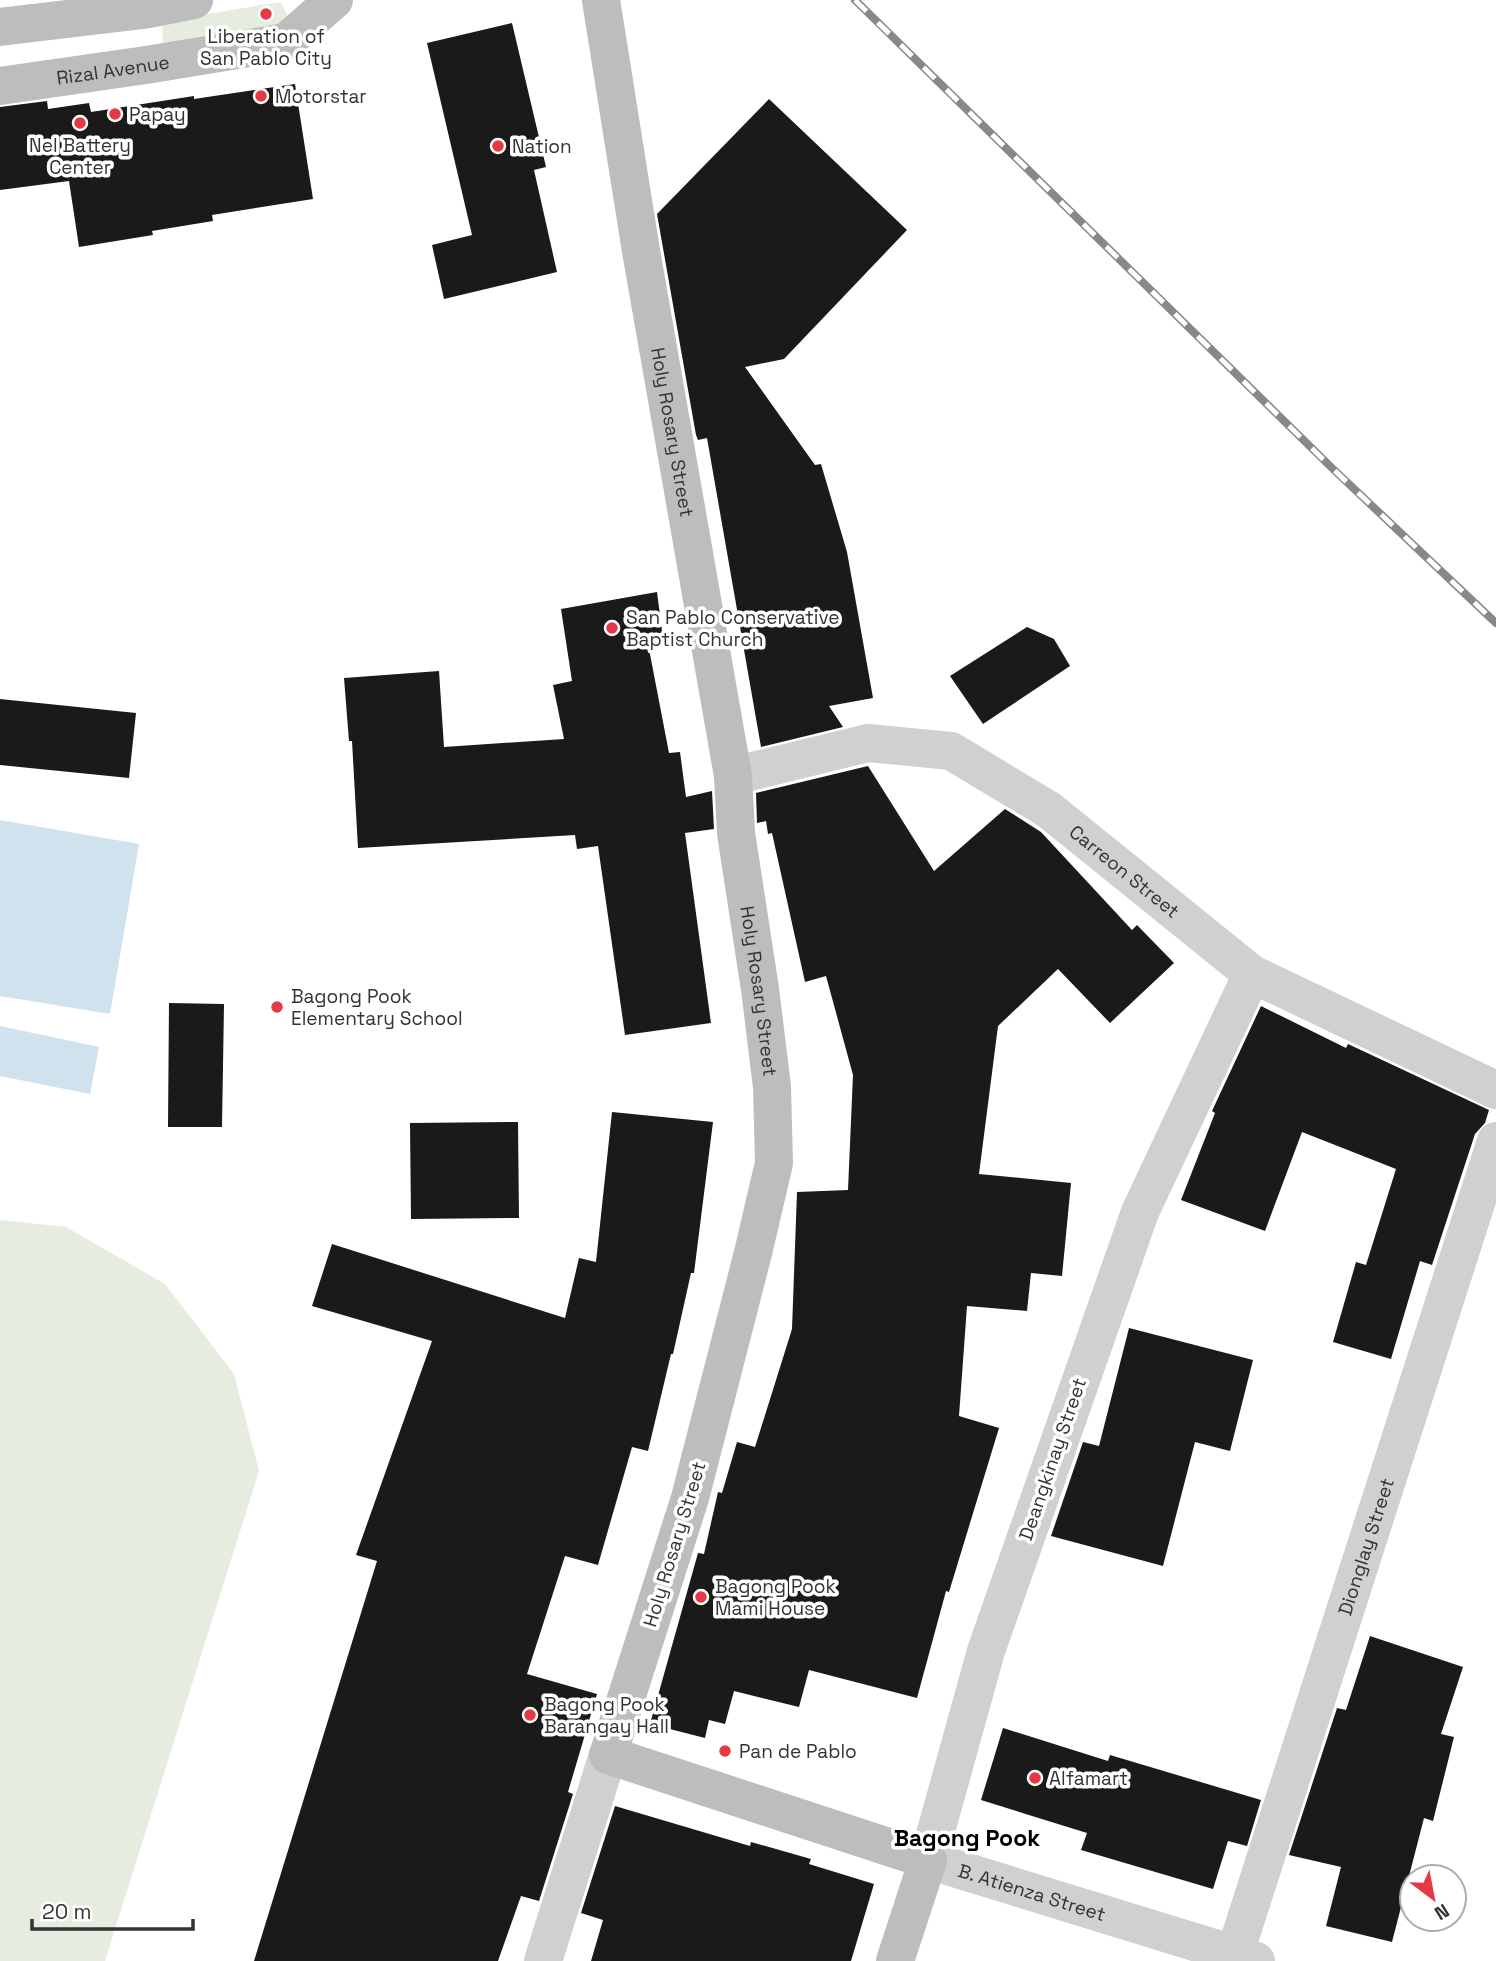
<svg xmlns="http://www.w3.org/2000/svg" width="1496" height="1961" font-family="'Space Grotesk',sans-serif">
	<style>
		.green { fill: #e6ecdf }
		.water { fill: #cfe2ee }
		.building { fill: #1a1a1a }
		.lines { fill: none; stroke-linecap: round; stroke-linejoin: round }
		.street { stroke: #d0d0d0; stroke-width: 38 }
		.secondary { stroke: #bdbdbd; stroke-width: 38 }
		.rail-casing { stroke: #888; stroke-width: 8 }
		.rail { stroke: #fff; stroke-width: 5; stroke-dasharray: 16; stroke-linecap: butt }
		.poi-dot { fill: #e63946; stroke: #fff; stroke-width: 2.5 }
		.labels { text-anchor: middle; stroke-width: 7; stroke-linejoin: round; paint-order: stroke }
		.poi-label { font-size: 19px; fill: #333; stroke: #fff; text-anchor: start }
		.street-label { font-size: 19px; fill: #333; stroke: #fff }
		.quarter-label { font-size: 23px; font-weight: bold; fill: #000; stroke: #fff }
	</style>
	<rect width="100%" height="100%" fill="#fff"/>
	<g class="green">
		<polygon points="281,2 291,24 163,47 162,21"/>
		<polygon points="0,1220 66,1227 165,1284 234,1374 259,1471 105,1961 0,1961"/>
	</g>
	<g class="water">
		<polygon points="0,820 139,844 110,1014 0,996"/>
		<polygon points="0,1026 99,1047 90,1094 0,1076"/>
	</g>
	<g class="building">
		<polygon points="512,23 546,167 534,170 557,272 444,299 432,245 472,235 427,43"/>
		<polygon points="295,84 313,199 212,215 213,221 152,231 153,235 79,247 69,181 0,190 0,107 47,101 48,109 89,103 91,112 194,96 194,99"/>
		<polygon points="769,99 907,230 784,359 745,367 815,465 821,464 847,552 873,698 829,706 843,727 761,747 707,438 698,440 696,435 657,214"/>
		<polygon points="657,592 664,646 649,649 669,753 680,752 686,797 712,791 714,829 685,833 711,1023 625,1035 598,846 577,849 575,835 358,848 352,741 349,741 344,678 439,671 444,747 564,739 553,685 572,681 561,609"/>
		<polygon points="1027,627 1054,639 1070,666 983,724 950,676"/>
		<polygon points="0,699 136,713 129,778 0,765"/>
		<polygon points="868,766 934,871 1005,809 1041,832 1132,930 1137,925 1174,963 1110,1023 1058,969 998,1026 979,1174 1071,1183 1062,1276 1031,1273 1027,1311 967,1306 959,1416 999,1428 949,1592 946,1591 917,1698 809,1670 799,1707 734,1691 725,1724 709,1720 705,1738 650,1724 698,1553 704,1554 718,1492 722,1493 737,1442 755,1447 792,1329 797,1192 848,1190 853,1075 826,976 805,982 772,833 768,834 766,821 757,823 756,793"/>
		<polygon points="169,1003 224,1004 222,1127 168,1127"/>
		<polygon points="1261,1006 1346,1048 1348,1044 1489,1110 1485,1123 1475,1134 1432,1265 1420,1261 1391,1359 1333,1342 1356,1262 1366,1265 1396,1169 1302,1132 1265,1231 1181,1200 1215,1113 1212,1111"/>
		<polygon points="612,1112 713,1122 694,1273 691,1273 673,1354 671,1354 648,1451 632,1447 598,1565 565,1556 527,1674 597,1694 568,1792 573,1794 539,1901 521,1896 498,1961 254,1961 377,1561 356,1555 432,1341 312,1306 332,1244 565,1318 579,1258 596,1262"/>
		<polygon points="518,1122 519,1218 411,1219 410,1123"/>
		<polygon points="1129,1328 1253,1360 1230,1451 1195,1442 1163,1566 1051,1536 1083,1442 1099,1446"/>
		<polygon points="1370,1636 1463,1667 1441,1734 1454,1737 1433,1821 1424,1818 1392,1942 1326,1926 1341,1867 1289,1855 1337,1708 1346,1710"/>
		<polygon points="1003,1728 1108,1761 1110,1755 1261,1800 1247,1846 1228,1841 1213,1889 1081,1850 1087,1833 981,1800"/>
		<polygon points="615,1806 750,1846 751,1842 811,1859 809,1864 874,1884 851,1961 591,1961 603,1920 581,1913"/>
	</g>
	<g class="lines">
		<g class="street">
			<path id="s1" d="M733 776 868 743 951 751 1049 810 1252 974 1496 1090"/>
			<path id="s2" d="M1252 974 1140 1212 986 1651 928 1860 1256 1961"/>
			<path id="s3" d="M1235 1953 1496 1141"/>
			<polyline points="543,1961 608,1755"/>
		</g>
		<g class="secondary">
			<path id="s4" d="M601 0 641 251 733 776 736 833 760 989 772 1087 774 1163 753 1253 690 1498 608 1755 928 1860 895 1961"/>
			<polyline points="0,27 143,10 194,0"/>
			<path id="s5" d="M0 86 146 65 286 42 334 0"/>
		</g>
		<g class="rail-casing">
			<polyline id="rail" points="855,0 1332,468 1496,623"/>
		</g>
		<use href="#rail" class="rail"/>
	</g>
	<g class="poi-dot">
		<circle cx="266" cy="14" r="7"/>
		<circle cx="261" cy="96" r="7"/>
		<circle cx="115" cy="114" r="7"/>
		<circle cx="80" cy="123" r="7"/>
		<circle cx="498" cy="146" r="7"/>
		<circle cx="612" cy="628" r="7"/>
		<circle cx="277" cy="1007" r="7"/>
		<circle cx="701" cy="1597" r="7"/>
		<circle cx="530" cy="1715" r="7"/>
		<circle cx="725" cy="1751" r="7"/>
		<circle cx="1035" cy="1778" r="7"/>
	</g>
	<g class="labels">
		<g class="poi-label">
			<text x="266" y="43" text-anchor="middle">Liberation of<tspan x="266" dy="22">San Pablo City</tspan></text>
			<text x="275" y="103">Motorstar</text>
			<text x="129" y="121">Papay</text>
			<text x="80" y="152" text-anchor="middle">Nel Battery<tspan x="80" dy="22">Center</tspan></text>
			<text x="512" y="153">Nation</text>
			<text x="626" y="624">San Pablo Conservative<tspan x="626" dy="22">Baptist Church</tspan></text>
			<text x="291" y="1003">Bagong Pook<tspan x="291" dy="22">Elementary School</tspan></text>
			<text x="715" y="1593">Bagong Pook<tspan x="715" dy="22">Mami House</tspan></text>
			<text x="544" y="1711">Bagong Pook<tspan x="544" dy="22">Barangay Hall</tspan></text>
			<text x="739" y="1758">Pan de Pablo</text>
			<text x="1049" y="1785">Alfamart</text>
		</g>
		<g class="street-label">
			<text dy="7" stroke="none"><textPath href="#s5" startOffset="114">Rizal Avenue</textPath></text>
			<text dy="7" stroke="none"><textPath href="#s4" startOffset="438">Holy Rosary Street</textPath></text>
			<text dy="7" stroke="none"><textPath href="#s1" startOffset="434">Carreon Street</textPath></text>
			<text dy="7" stroke="none"><textPath href="#s4" startOffset="1004">Holy Rosary Street</textPath></text>
			<text transform="translate(1052 1459) rotate(-71)" y="7">Deangkinay Street</text>
			<text transform="translate(674 1544) rotate(-73)" y="7">Holy Rosary Street</text>
			<text dy="7" stroke="none"><textPath href="#s3" startOffset="427">Dionglay Street</textPath></text>
			<text dy="7" stroke="none"><textPath href="#s2" startOffset="1054">B. Atienza Street</textPath></text>
		</g>
		<g class="quarter-label">
			<text x="967" y="1846">Bagong Pook</text>
		</g>
	</g>
	<g transform="translate(1433 1898) rotate(148)"><circle r="33" fill="#ffffff" stroke="#adadad" stroke-width="2"/>
	<path d="M0-5L12 26L0 18L-12 26Z" fill="#e63946"/>
	<text y="-10" font-size="19" font-weight="bold" text-anchor="middle" fill="#333333">N</text>
	</g>
	<path d="M32 1919v10h161v-10" fill="none" stroke="#333333" stroke-width="3.5"/>
	<text x="42" y="1919" font-size="21" fill="#333333" stroke="#ffffff" stroke-width="5" paint-order="stroke">20 m</text>
</svg>
